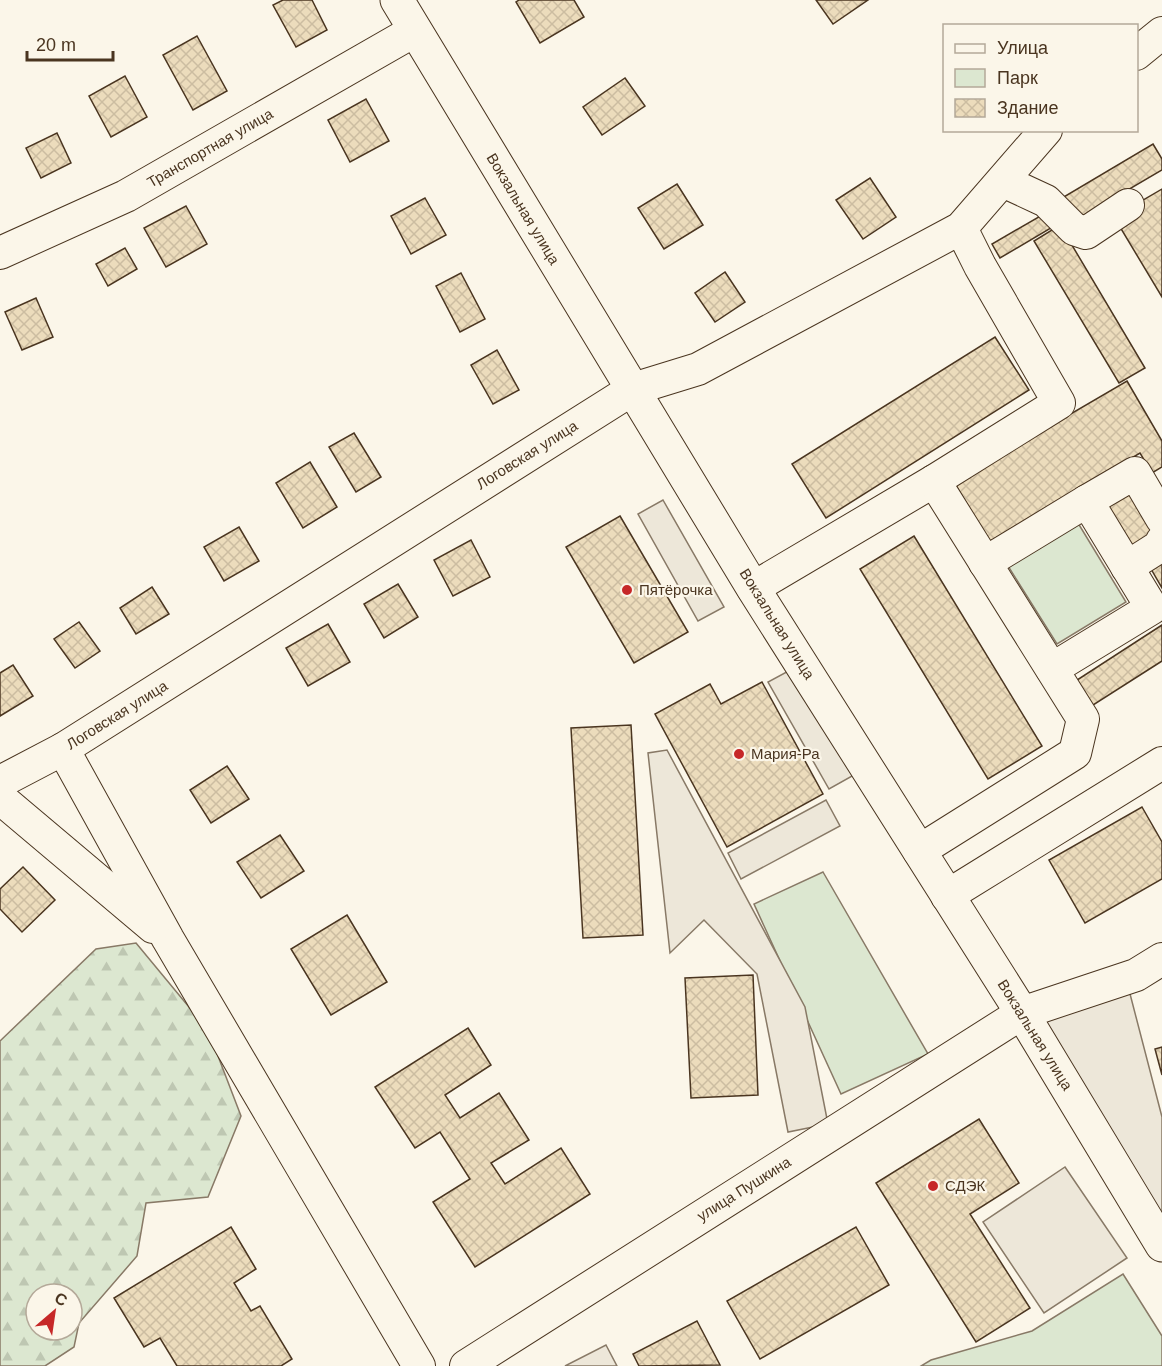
<svg xmlns="http://www.w3.org/2000/svg" width="1162" height="1366" font-family="Arial,sans-serif">
	<style>
		.green { fill: #dce7d0; stroke: #887966; stroke-width: 1.5 }
		.forest { fill: url(#forest-firs); stroke: #887966; stroke-width: 1.5; fill-rule: evenodd }
		.parking { fill: #ede7d9; stroke: #887966; stroke-width: 1.5 }
		.building { fill: url(#building-cross-hatch); stroke: #4a3520; stroke-width: 1.5 }
		.lines { fill: none; stroke-linecap: round; stroke-linejoin: round }
		.minor-casing { stroke: #4a3520; stroke-width: 34 }
		.major-casing { stroke: #4a3520; stroke-width: 35 }
		.minor { stroke: #fbf6e9; stroke-width: 32 }
		.major { stroke: #fbf6e9; stroke-width: 33 }
		.poi-dot { fill: #c62828; stroke: #fbf6e9; stroke-width: 2 }
		.labels { text-anchor: middle; stroke-width: 4.5; stroke-linejoin: round; paint-order: stroke }
		.street-label { font-size: 15px; fill: #4a3520; stroke: #fbf6e9 }
		.poi-label { font-size: 15px; fill: #4a3520; stroke: #fbf6e9; text-anchor: start }
	</style>
	<defs>
		<pattern id="forest-firs" width="22" height="20" patternUnits="userSpaceOnUse" patternTransform="scale(1.5)"><rect width="22" height="20" fill="#dce7d0"/><path d="M5 1l3.5 6h-7zM16 11l3.5 6h-7z" fill="#bec7b2"/></pattern>
		<pattern id="building-cross-hatch" width="8" height="8" patternUnits="userSpaceOnUse" patternTransform="scale(1.5)"><rect width="8" height="8" fill="#ecdcbc"/><path d="M0 0l8 8M0 8l8-8" fill="none" stroke="#ccbda1"/></pattern>
	</defs>
	<rect width="100%" height="100%" fill="#fbf6e9"/>
	<g class="green">
		<polygon points="1078,523 1126,602 1057,644 1008,566"/>
		<polygon points="823,872 928,1054 841,1094 754,904"/>
		<polygon points="1123,1274 1162,1336 1162,1366 921,1366 931,1360 1032,1331"/>
	</g>
	<path class="forest" d="M136 943 208 1030 241 1116 208 1197 146 1203 137 1256 79 1323 74 1347 45 1366H0V1041L96 949ZM36 1294H72V1330H36Z"/>
	<g class="parking">
		<polygon points="663,500 724,607 698,621 638,514"/>
		<polygon points="794,668 854,775 829,789 768,682"/>
		<polygon points="667,750 805,1007 828,1124 788,1132 757,974 704,920 670,953 648,753"/>
		<polygon points="826,800 840,826 741,879 728,853"/>
		<polygon points="1129,990 1162,1117 1162,1233 1029,1015"/>
		<polygon points="1065,1167 1127,1258 1044,1313 983,1222"/>
		<polygon points="606,1345 617,1366 565,1366"/>
	</g>
	<g class="building">
		<polygon points="283,0 312,0 327,30 296,47 273,5"/>
		<polygon points="519,0 574,0 584,17 540,43 516,2"/>
		<polygon points="816,0 868,0 833,24"/>
		<polygon points="197,36 227,91 193,110 163,55"/>
		<polygon points="125,76 147,117 111,137 89,96"/>
		<polygon points="625,78 645,106 602,135 583,107"/>
		<polygon points="366,99 389,141 350,162 328,120"/>
		<polygon points="57,133 71,163 41,178 26,148"/>
		<polygon points="1153,144 1162,159 1162,170 1075,221 1062,198"/>
		<polygon points="870,178 896,217 863,239 836,200"/>
		<polygon points="677,184 703,225 664,249 638,208"/>
		<polygon points="1162,189 1162,297 1114,217"/>
		<polygon points="425,198 446,235 411,254 391,216"/>
		<polygon points="186,206 207,244 166,267 144,228"/>
		<polygon points="1049,211 1056,225 1000,258 992,244"/>
		<polygon points="1060,225 1145,368 1119,383 1034,241"/>
		<polygon points="125,248 137,269 108,286 96,264"/>
		<polygon points="725,272 745,302 715,322 695,293"/>
		<polygon points="461,273 485,319 460,332 436,286"/>
		<polygon points="36,298 53,337 22,350 5,312"/>
		<polygon points="995,337 1029,390 826,518 792,464"/>
		<polygon points="497,350 519,390 493,404 471,365"/>
		<polygon points="1127,381 1162,441 1162,467 1152,473 1140,453 989,542 954,482"/>
		<polygon points="354,433 381,477 356,492 329,447"/>
		<polygon points="310,462 337,507 303,528 276,483"/>
		<polygon points="1132,480 1162,532 1130,554 1098,499"/>
		<polygon points="620,516 688,632 634,663 566,547"/>
		<polygon points="239,527 259,561 224,581 204,547"/>
		<polygon points="914,536 1042,746 988,779 860,569"/>
		<polygon points="471,540 490,577 453,596 434,560"/>
		<polygon points="1162,553 1162,588 1147,562"/>
		<polygon points="398,584 418,617 384,638 364,604"/>
		<polygon points="152,587 169,614 136,634 120,608"/>
		<polygon points="79,622 100,651 75,668 54,639"/>
		<polygon points="328,624 350,662 308,686 286,648"/>
		<polygon points="1162,625 1162,661 1090,707 1074,682"/>
		<polygon points="13,665 33,696 0,716 0,673"/>
		<polygon points="762,682 823,794 727,847 655,714 710,684 721,704"/>
		<polygon points="631,725 643,935 583,938 571,728"/>
		<polygon points="227,766 249,799 211,823 190,790"/>
		<polygon points="1142,807 1162,842 1162,879 1085,923 1049,860"/>
		<polygon points="280,835 304,871 261,898 237,862"/>
		<polygon points="23,867 55,900 22,932 0,909 0,889"/>
		<polygon points="347,915 387,982 331,1015 291,949"/>
		<polygon points="753,975 758,1095 691,1098 685,978"/>
		<polygon points="468,1028 491,1065 445,1095 460,1118 499,1093 529,1140 491,1163 505,1184 561,1148 590,1194 475,1267 433,1202 470,1179 440,1132 415,1148 375,1087"/>
		<polygon points="1162,1047 1162,1075 1155,1049"/>
		<polygon points="979,1119 1019,1183 970,1214 1030,1308 976,1342 876,1183"/>
		<polygon points="231,1227 256,1269 234,1283 251,1311 260,1306 292,1359 281,1366 177,1366 160,1338 144,1347 114,1298"/>
		<polygon points="856,1227 889,1285 760,1359 727,1301"/>
		<polygon points="697,1321 720,1365 639,1366 633,1354"/>
	</g>
	<g class="lines">
		<g class="minor-casing">
			<g id="minor">
				<polyline points="1136,54 1162,33"/>
				<polyline points="1003,181 1046,201 1074,229 1086,233 1128,205"/>
				<polyline points="0,253 126,196 414,31"/>
				<polyline points="1087,501 1135,473 1162,519"/>
				<polyline points="985,563 1087,501 1152,608 1052,669"/>
				<polyline points="1127,567 1160,546 1162,541"/>
				<polyline points="753,588 934,481 1059,403 980,266 961,228"/>
				<polyline points="63,749 168,939 419,1366"/>
				<polyline points="0,782 63,749 633,389 698,369 961,228 1046,130"/>
				<polyline points="0,798 153,927"/>
				<polyline points="919,851 1075,753 1083,719 934,481"/>
				<polyline points="947,896 1162,763"/>
				<polyline points="466,1366 1022,1013 1136,975 1162,959"/>
			</g>
		</g>
		<g class="major-casing">
			<polyline id="major" points="397,0 753,588 1022,1013 1162,1245"/>
		</g>
		<use href="#minor" class="minor"/>
		<use href="#major" class="major"/>
	</g>
	<g class="poi-dot">
		<circle cx="627" cy="590" r="6"/>
		<circle cx="739" cy="754" r="6"/>
		<circle cx="933" cy="1186" r="6"/>
	</g>
	<g class="labels">
		<g class="street-label">
			<text transform="translate(210 148) rotate(-30)" y="5">Транспортная улица</text>
			<text transform="translate(523 209) rotate(59)" y="5">Вокзальная улица</text>
			<text transform="translate(527 455) rotate(-32)" y="5">Логовская улица</text>
			<text transform="translate(777 624) rotate(58)" y="5">Вокзальная улица</text>
			<text transform="translate(117 715) rotate(-32)" y="5">Логовская улица</text>
			<text transform="translate(1035 1035) rotate(58)" y="5">Вокзальная улица</text>
			<text transform="translate(744 1189) rotate(-32)" y="5">улица Пушкина</text>
		</g>
		<g class="poi-label">
			<text x="639" y="595">Пятёрочка</text>
			<text x="751" y="759">Мария-Ра</text>
			<text x="945" y="1191">СДЭК</text>
		</g>
	</g>
	<rect x="943" y="24" width="195" height="108" fill="#fbf6e9" stroke="#b4a999" stroke-width="1.5"/>
	<rect x="955" y="44" width="30" height="9" fill="#fbf6e9" stroke="#b4a999" stroke-width="1.5"/>
	<text x="997" y="54" font-size="18" fill="#4a3520">Улица</text>
	<rect x="955" y="69" width="30" height="18" fill="#dce7d0" stroke="#b4a999" stroke-width="1.5"/>
	<text x="997" y="84" font-size="18" fill="#4a3520">Парк</text>
	<rect x="955" y="99" width="30" height="18" fill="url(#building-cross-hatch)" stroke="#b4a999" stroke-width="1.5"/>
	<text x="997" y="114" font-size="18" fill="#4a3520">Здание</text>
	<g transform="translate(54 1312) rotate(29)"><circle r="28" fill="#fbf6e9" stroke="#b4a999" stroke-width="1.5"/>
	<path d="M0-4.5L10 22L0 15L-10 22Z" fill="#c62828"/>
	<text y="-9" font-size="16" font-weight="bold" text-anchor="middle" fill="#4a3520">С</text>
	</g>
	<path d="M27 51v9h86v-9" fill="none" stroke="#4a3520" stroke-width="3"/>
	<text x="36" y="51" font-size="18" fill="#4a3520" stroke="#fbf6e9" stroke-width="4.5" paint-order="stroke">20 m</text>
</svg>
